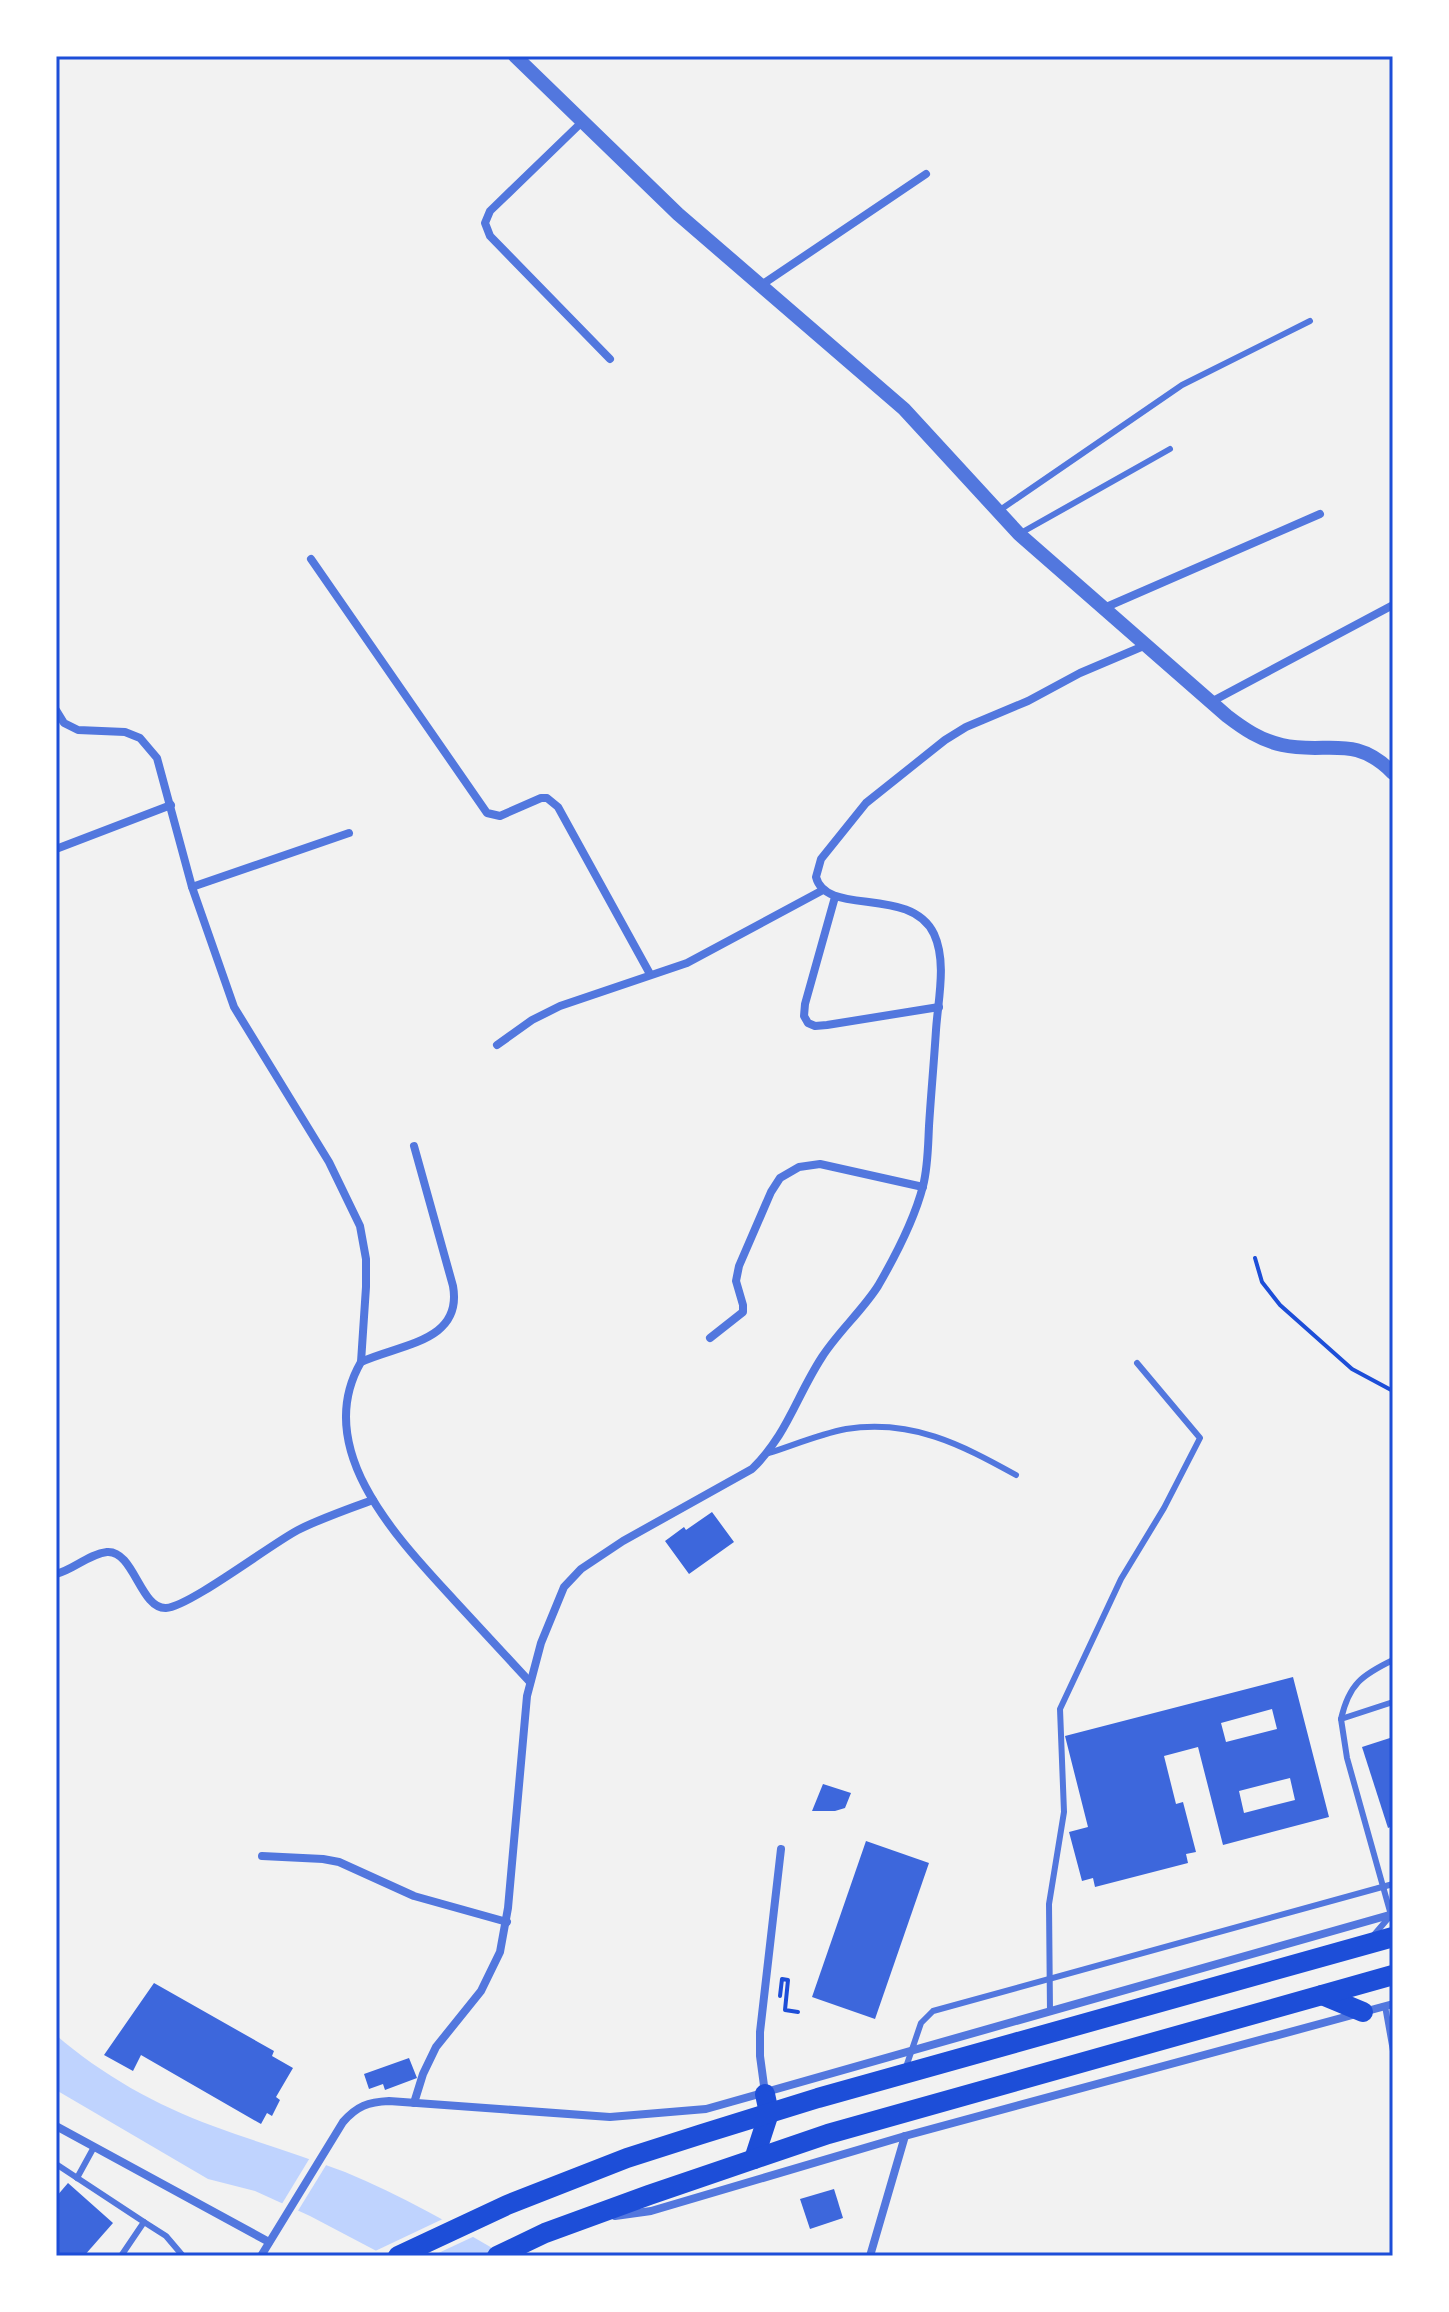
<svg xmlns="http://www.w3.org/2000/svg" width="1449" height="2312" font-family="'PT Sans',sans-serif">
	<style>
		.water { fill: #bfd3fe }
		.pier { fill: #f2f2f2 }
		.building { fill: #3d67dc; fill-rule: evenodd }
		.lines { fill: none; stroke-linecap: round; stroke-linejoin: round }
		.path { stroke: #1d4ed8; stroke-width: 4 }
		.service { stroke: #5277de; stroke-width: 6 }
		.minor { stroke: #5277de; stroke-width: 8 }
		.tertiary { stroke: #5277de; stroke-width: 14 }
		.primary { stroke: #1d4ed8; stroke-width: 20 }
		.neatline { fill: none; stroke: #1d4ed8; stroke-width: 3 }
	</style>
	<rect width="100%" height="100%" fill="#f2f2f2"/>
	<path class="water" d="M56 2035C102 2075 156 2105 213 2126 256 2142 301 2155 345 2172 401 2195 453 2225 506 2256H386L310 2216 255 2191 208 2179 56 2090Z"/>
	<g class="pier">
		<polygon points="311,2156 328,2162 296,2214 280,2207"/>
		<polygon points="447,2217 477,2235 432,2256 377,2256 371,2253"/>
	</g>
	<g class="building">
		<polygon points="712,1512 734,1542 689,1574 665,1541 684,1527 686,1530"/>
		<path d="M1293 1677 1329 1817 1223 1845 1198 1747 1164 1756 1176 1804 1183 1802 1196 1852 1186 1854 1188 1863 1095 1887 1093 1878 1082 1881 1069 1832 1088 1827 1065 1736ZM1272 1709 1277 1729 1226 1742 1221 1723ZM1290 1778 1295 1800 1244 1813 1239 1791Z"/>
		<polygon points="1393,1737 1393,1826 1388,1828 1362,1747"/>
		<polygon points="823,1784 851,1793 845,1808 835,1811 812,1811"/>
		<polygon points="866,1841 929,1863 875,2019 812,1997"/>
		<polygon points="154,1983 274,2051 272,2056 293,2068 276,2097 280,2100 272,2116 267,2113 261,2124 141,2055 133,2071 104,2055"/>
		<polygon points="409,2058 417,2078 385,2090 383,2084 369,2089 364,2074"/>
		<polygon points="68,2183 113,2223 84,2256 56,2256 56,2197"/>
		<polygon points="834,2189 843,2218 810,2229 800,2199"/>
	</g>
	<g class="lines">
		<g class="path">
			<polyline points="1255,1258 1262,1282 1280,1305 1352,1369 1393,1391"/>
			<polyline points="780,1996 782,1979 788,1980 785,2010 798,2012"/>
		</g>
		<g class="service">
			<polyline points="1000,510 1182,385 1310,321"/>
			<polyline points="1019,534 1170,449"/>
			<path d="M769 1453C794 1445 820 1434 846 1429 912 1419 960 1444 1016 1475"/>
			<path d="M1341 1719C1349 1684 1362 1675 1393 1660"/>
			<polyline points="1373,1936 1391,1915 1347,1758 1341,1719 1393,1702"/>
			<polyline points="1385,2006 1393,2051"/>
			<polyline points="1050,2012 1049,1904 1064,1812 1060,1709 1121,1579 1164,1508 1200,1438 1137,1363"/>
			<polyline points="905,2070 921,2023 933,2011 1393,1884"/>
			<polyline points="56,2164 144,2222 121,2256"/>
			<polyline points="77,2178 94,2147"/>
			<polyline points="144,2222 166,2236 183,2256"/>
		</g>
		<g class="minor">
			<polyline points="582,122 490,211 485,223 490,236 610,359"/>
			<polyline points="760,286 926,174"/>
			<polyline points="311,559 487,813 500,816 541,798 547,798 558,807 650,974"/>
			<polyline points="1104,608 1320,514"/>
			<polyline points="1211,702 1393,605"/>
			<polyline points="56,710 64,723 78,730 125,732 140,738 157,758 192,887 234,1007 329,1162 360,1226 366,1259 366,1287 361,1362"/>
			<polyline points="56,849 171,805"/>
			<polyline points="192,887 349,833"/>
			<polyline points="835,897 805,1004 804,1016 808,1023 815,1026 827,1025 939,1007"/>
			<polyline points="497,1045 532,1020 560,1006 687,963 823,890"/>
			<path d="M414 1146 453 1286C463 1342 400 1344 361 1362 310 1450 400 1541 455 1601 480 1628 505 1655 530 1682"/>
			<polyline points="710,1338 743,1312 743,1305 736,1281 739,1266 771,1192 780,1178 799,1167 820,1164 923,1187"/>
			<path d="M56 1574C73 1570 89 1554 107 1552 134 1550 140 1609 166 1608 189 1607 271 1544 298 1530 322 1518 348 1509 373 1500"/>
			<polyline points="262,1856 323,1859 339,1862 414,1896 507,1922"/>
			<polyline points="765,2093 760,2056 760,2032 781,1849"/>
			<path d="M414 2103 423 2074 436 2047 481 1991 500 1952 508 1908 527 1696 541 1643 564 1587 581 1569 623 1541 752 1469C787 1435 796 1397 822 1357 838 1332 862 1311 878 1286 896 1255 914 1221 923 1186 928 1167 928 1146 929 1126 931 1094 934 1062 936 1030 938 1000 947 962 934 934 911 885 826 917 816 877L821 859 866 803 945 740 966 727 1028 701 1080 673 1146 645"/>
			<polyline points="56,2126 269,2242"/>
			<polyline points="615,2216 651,2211 905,2136 1393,2004"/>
			<path d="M261 2256 343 2122C357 2106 368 2102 389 2101L610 2117 706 2109 1393 1914"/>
			<polyline points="870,2256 905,2136"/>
		</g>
		<path class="tertiary" d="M515 56 678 214 904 409 1019 534 1227 716C1244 729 1260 740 1282 745 1326 755 1354 733 1393 773"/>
		<g class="primary">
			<polyline points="1322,1995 1363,2012"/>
			<polyline points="754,2159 769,2113 765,2094"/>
			<polyline points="398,2256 507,2205 627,2158 702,2134 818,2098 1393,1937"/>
			<polyline points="497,2256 545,2233 649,2195 828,2134 1393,1975"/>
		</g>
	</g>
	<rect width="1449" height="2312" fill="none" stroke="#ffffff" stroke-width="116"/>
	<rect x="58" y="58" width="1333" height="2196" class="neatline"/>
</svg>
